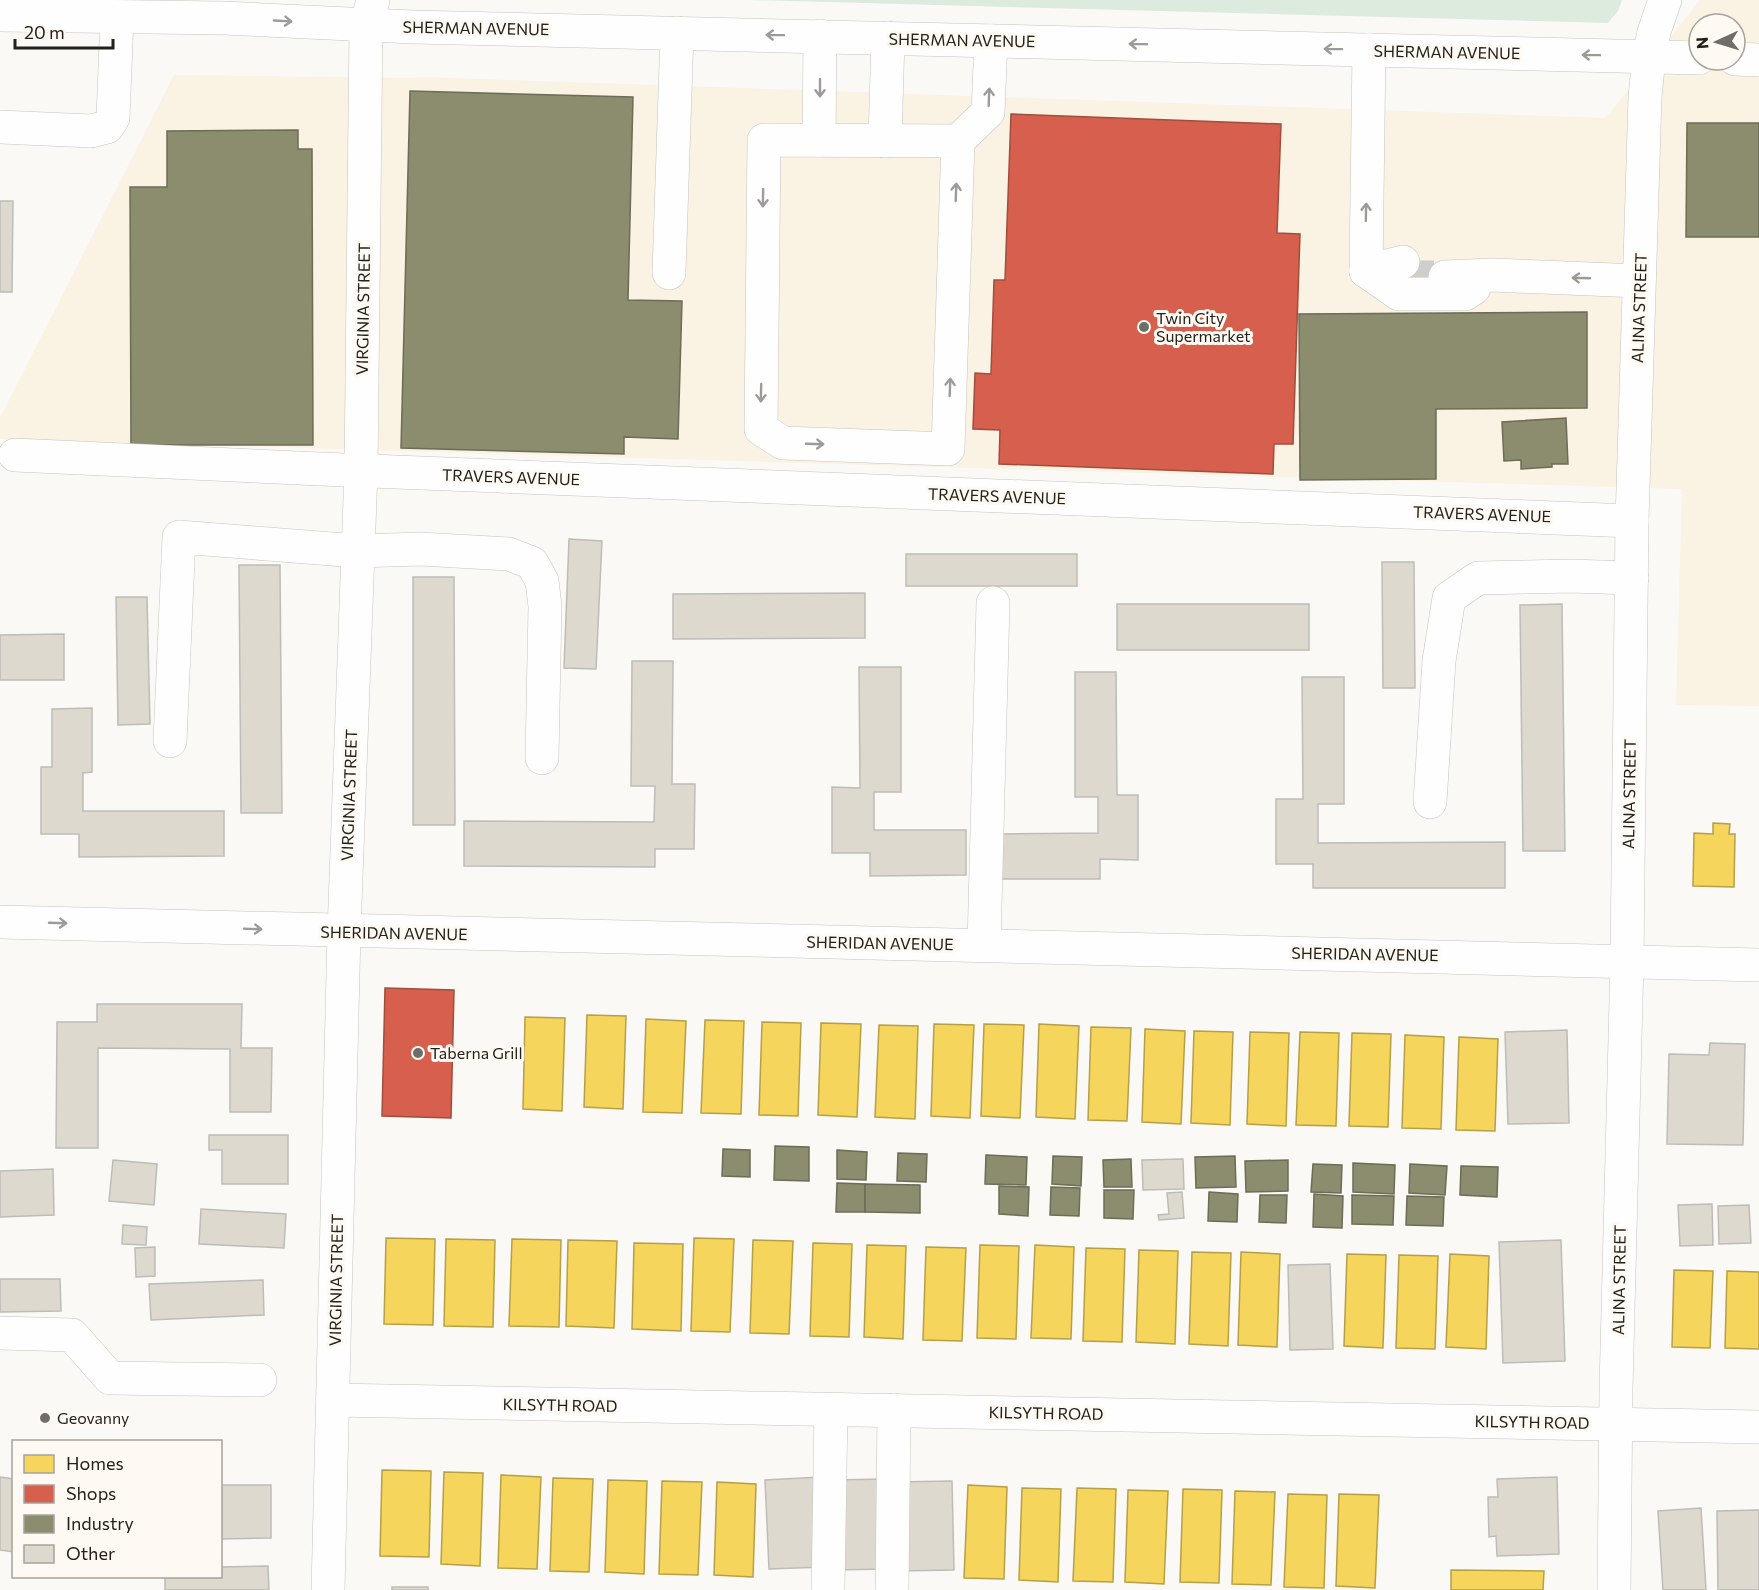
<svg xmlns="http://www.w3.org/2000/svg" width="1759" height="1590" font-family="Commissioner,sans-serif">
	<style>
		.built { fill: #faf2e2; fill-rule: evenodd }
		.green { fill: #ddebdf }
		.homes { fill: #f6d55c; stroke: #b79f48; stroke-width: 1.5 }
		.shops { fill: #d6604d; stroke: #a14d3e; stroke-width: 1.5 }
		.industry { fill: #8c8c6e; stroke: #6d6c55; stroke-width: 1.5 }
		.building { fill: #ded9cf; stroke: #bebcb7; stroke-width: 1.5 }
		.lines { fill: none; stroke-linecap: round; stroke-linejoin: round }
		.minor-tunnel { stroke: #d0ceca; stroke-width: 33; stroke-dasharray: 33 16; stroke-linecap: butt }
		.minor-casing { stroke: #c6c3be; stroke-width: 34 }
		.minor { stroke: #fefefe; stroke-width: 33 }
		.oneway { stroke: #9c9b97 }
		.poi-dot { fill: #6f6d67; stroke: #fefaf3; stroke-width: 2 }
		.labels { text-anchor: middle; stroke-width: 6; stroke-linejoin: round; paint-order: stroke }
		.street-label { font-size: 16px; fill: #24211a; stroke: #fefaf3 }
		.poi-label { font-size: 16px; fill: #24211a; stroke: #fefaf3; text-anchor: start }
	</style>
	<rect width="100%" height="100%" fill="#fbf9f6"/>
	<path class="built" d="M1700 0H1759V706L1676 705 1682 489 0 439V418L174 75 412 78 421 77 1606 118ZM1699 24H1735V60H1699Z"/>
	<polygon class="green" points="748,0 1622,0 1618,11 1608,23"/>
	<g class="homes">
		<polygon points="1713,823 1730,824 1729,834 1735,834 1734,887 1693,886 1694,833 1713,834"/>
		<polygon points="587,1015 626,1016 623,1109 584,1107"/>
		<polygon points="525,1017 565,1018 562,1111 523,1109"/>
		<polygon points="646,1019 686,1021 682,1113 643,1112"/>
		<polygon points="705,1020 744,1021 741,1114 701,1113"/>
		<polygon points="762,1022 801,1023 798,1116 759,1115"/>
		<polygon points="821,1023 861,1024 857,1117 818,1115"/>
		<polygon points="934,1024 974,1025 970,1118 931,1116"/>
		<polygon points="984,1024 1024,1025 1020,1118 981,1116"/>
		<polygon points="1039,1024 1079,1026 1075,1119 1036,1117"/>
		<polygon points="879,1025 918,1026 915,1119 875,1117"/>
		<polygon points="1091,1027 1131,1028 1127,1121 1088,1120"/>
		<polygon points="1145,1029 1185,1031 1181,1124 1142,1122"/>
		<polygon points="1194,1031 1233,1032 1230,1125 1191,1123"/>
		<polygon points="1250,1032 1289,1033 1286,1126 1247,1124"/>
		<polygon points="1300,1032 1339,1033 1336,1126 1296,1125"/>
		<polygon points="1352,1033 1391,1034 1388,1127 1349,1126"/>
		<polygon points="1405,1035 1444,1037 1441,1129 1402,1128"/>
		<polygon points="1459,1037 1498,1039 1495,1131 1456,1130"/>
		<polygon points="386,1238 435,1239 433,1325 384,1324"/>
		<polygon points="694,1238 734,1239 730,1332 691,1331"/>
		<polygon points="446,1239 495,1240 493,1327 444,1326"/>
		<polygon points="512,1239 561,1240 559,1327 509,1326"/>
		<polygon points="568,1240 617,1241 614,1328 566,1326"/>
		<polygon points="753,1240 793,1241 789,1334 750,1333"/>
		<polygon points="634,1243 683,1244 681,1331 632,1329"/>
		<polygon points="813,1243 852,1244 849,1337 810,1336"/>
		<polygon points="867,1245 906,1246 903,1339 864,1337"/>
		<polygon points="980,1245 1019,1246 1016,1339 977,1338"/>
		<polygon points="1035,1245 1074,1247 1071,1339 1031,1338"/>
		<polygon points="926,1247 966,1248 962,1341 923,1340"/>
		<polygon points="1086,1248 1125,1249 1122,1342 1083,1341"/>
		<polygon points="1139,1250 1178,1251 1175,1344 1136,1342"/>
		<polygon points="1192,1252 1231,1253 1228,1346 1189,1344"/>
		<polygon points="1241,1252 1280,1254 1277,1347 1238,1345"/>
		<polygon points="1347,1254 1386,1255 1383,1348 1344,1346"/>
		<polygon points="1450,1254 1489,1256 1486,1349 1446,1347"/>
		<polygon points="1399,1255 1438,1256 1435,1349 1396,1348"/>
		<polygon points="1674,1270 1713,1271 1710,1348 1672,1347"/>
		<polygon points="1727,1271 1759,1272 1759,1349 1725,1348"/>
		<polygon points="382,1470 431,1471 429,1557 380,1556"/>
		<polygon points="444,1472 483,1473 480,1566 441,1564"/>
		<polygon points="501,1475 541,1477 537,1569 498,1568"/>
		<polygon points="553,1478 593,1479 589,1572 550,1571"/>
		<polygon points="608,1480 647,1481 644,1574 605,1572"/>
		<polygon points="662,1481 702,1482 698,1575 659,1574"/>
		<polygon points="717,1482 756,1484 753,1577 714,1575"/>
		<polygon points="968,1485 1007,1487 1004,1579 964,1578"/>
		<polygon points="1022,1488 1061,1489 1058,1582 1019,1580"/>
		<polygon points="1077,1488 1116,1489 1113,1582 1073,1581"/>
		<polygon points="1183,1489 1222,1490 1219,1583 1180,1582"/>
		<polygon points="1128,1490 1168,1491 1164,1584 1125,1582"/>
		<polygon points="1235,1491 1275,1492 1271,1585 1232,1584"/>
		<polygon points="1288,1494 1327,1495 1324,1588 1284,1587"/>
		<polygon points="1339,1494 1379,1495 1375,1588 1336,1586"/>
		<polygon points="1451,1570 1544,1571 1543,1590 1451,1590"/>
	</g>
	<g class="shops">
		<polygon points="1011,114 1281,124 1277,233 1300,234 1293,444 1274,444 1273,474 999,464 1000,430 973,429 975,373 991,374 994,280 1005,280"/>
		<polygon points="385,988 454,990 451,1118 382,1116"/>
	</g>
	<g class="industry">
		<polygon points="410,91 633,97 628,300 682,301 678,439 624,437 624,454 401,448"/>
		<polygon points="1687,123 1759,123 1759,237 1686,237"/>
		<polygon points="298,130 298,149 312,149 313,445 131,445 130,187 167,187 167,131"/>
		<polygon points="1587,312 1587,408 1436,409 1436,479 1300,480 1299,314"/>
		<polygon points="1566,418 1568,464 1552,464 1552,467 1521,469 1521,460 1504,461 1502,422"/>
		<polygon points="775,1146 809,1147 809,1181 774,1180"/>
		<polygon points="723,1149 750,1150 750,1177 722,1176"/>
		<polygon points="837,1150 867,1152 866,1180 837,1179"/>
		<polygon points="898,1153 927,1154 926,1182 897,1181"/>
		<polygon points="986,1155 1027,1157 1026,1185 985,1184"/>
		<polygon points="1053,1156 1082,1157 1081,1186 1052,1184"/>
		<polygon points="1235,1156 1236,1187 1196,1188 1195,1157"/>
		<polygon points="1131,1159 1132,1187 1104,1187 1103,1160"/>
		<polygon points="1288,1160 1288,1191 1246,1192 1245,1161"/>
		<polygon points="1353,1163 1395,1165 1394,1194 1353,1192"/>
		<polygon points="1313,1164 1342,1165 1341,1193 1311,1192"/>
		<polygon points="1410,1164 1447,1166 1445,1195 1409,1193"/>
		<polygon points="1461,1166 1498,1167 1497,1197 1460,1195"/>
		<polygon points="837,1183 865,1184 865,1212 836,1212"/>
		<polygon points="865,1184 920,1185 920,1213 865,1212"/>
		<polygon points="999,1186 1029,1187 1028,1216 999,1214"/>
		<polygon points="1051,1187 1080,1188 1079,1216 1050,1215"/>
		<polygon points="1104,1190 1134,1190 1133,1219 1104,1218"/>
		<polygon points="1209,1192 1238,1194 1237,1222 1208,1221"/>
		<polygon points="1314,1194 1343,1196 1342,1228 1313,1227"/>
		<polygon points="1260,1195 1287,1195 1286,1223 1259,1222"/>
		<polygon points="1352,1195 1394,1196 1393,1225 1352,1224"/>
		<polygon points="1407,1196 1444,1197 1443,1226 1406,1225"/>
	</g>
	<g class="building">
		<polygon points="0,201 13,201 12,292 0,292"/>
		<polygon points="569,539 602,541 596,669 564,668"/>
		<rect x="906" y="554" width="171" height="32"/>
		<polygon points="1382,562 1414,562 1415,688 1383,688"/>
		<polygon points="239,565 280,565 282,813 241,813"/>
		<polygon points="413,577 454,577 455,825 413,825"/>
		<polygon points="865,593 865,638 673,639 673,594"/>
		<polygon points="116,597 147,597 150,724 118,725"/>
		<rect x="1117" y="604" width="192" height="46"/>
		<polygon points="1562,604 1565,851 1523,851 1520,605"/>
		<polygon points="64,634 64,680 0,680 0,635"/>
		<polygon points="632,661 673,661 672,784 695,784 694,849 655,849 655,867 464,866 464,821 654,822 655,786 631,786"/>
		<polygon points="859,667 901,667 901,792 874,792 874,830 966,830 966,875 870,876 870,853 832,853 832,787 860,788"/>
		<polygon points="1075,672 1116,672 1117,795 1138,795 1138,860 1100,859 1100,879 1002,879 1002,834 1098,833 1098,797 1075,797"/>
		<polygon points="1302,677 1344,677 1344,804 1318,804 1318,843 1505,842 1505,888 1313,888 1313,864 1276,864 1276,799 1303,799"/>
		<polygon points="92,708 92,772 83,773 83,811 224,811 224,856 79,857 79,834 41,834 41,767 52,767 52,709"/>
		<polygon points="97,1004 242,1004 241,1048 272,1048 271,1112 230,1112 230,1049 98,1048 98,1148 56,1148 57,1022 97,1022"/>
		<polygon points="1567,1030 1569,1123 1508,1124 1505,1032"/>
		<polygon points="1710,1043 1745,1044 1743,1145 1667,1144 1669,1054 1709,1055"/>
		<polygon points="209,1135 288,1135 288,1184 222,1184 222,1150 209,1150"/>
		<polygon points="1183,1159 1184,1189 1143,1190 1142,1160"/>
		<polygon points="113,1160 157,1164 154,1205 109,1201"/>
		<polygon points="53,1169 54,1215 0,1217 0,1171"/>
		<polygon points="1182,1192 1184,1218 1159,1220 1158,1215 1169,1214 1167,1193"/>
		<polygon points="1712,1204 1713,1245 1680,1246 1678,1205"/>
		<polygon points="1749,1205 1751,1243 1719,1244 1718,1206"/>
		<polygon points="201,1209 286,1214 284,1248 199,1244"/>
		<polygon points="123,1225 147,1227 146,1245 122,1244"/>
		<polygon points="1561,1240 1565,1361 1503,1363 1499,1242"/>
		<polygon points="155,1247 155,1276 136,1277 135,1248"/>
		<polygon points="1330,1264 1333,1349 1290,1350 1288,1265"/>
		<polygon points="0,1279 60,1279 61,1311 0,1312"/>
		<polygon points="263,1280 264,1315 151,1320 149,1284"/>
		<polygon points="0,1477 14,1479 14,1552 0,1550"/>
		<polygon points="821,1477 824,1567 769,1569 765,1480"/>
		<polygon points="1557,1477 1559,1554 1497,1556 1496,1536 1489,1537 1488,1497 1498,1497 1497,1479"/>
		<polygon points="886,1479 887,1569 833,1570 831,1480"/>
		<polygon points="952,1481 954,1570 896,1571 894,1482"/>
		<polygon points="220,1485 271,1485 271,1538 220,1539"/>
		<polygon points="1701,1508 1706,1590 1663,1590 1658,1511"/>
		<polygon points="1759,1510 1759,1590 1718,1590 1717,1511"/>
		<polygon points="268,1566 269,1590 165,1590 165,1576 220,1576 220,1567"/>
		<rect x="392" y="1587" width="36" height="3"/>
	</g>
	<g class="lines">
		<polyline class="minor-tunnel" points="1401,277 1445,277"/>
		<g class="minor-casing">
			<g id="minor">
				<polyline points="0,15 224,18 413,27 1699,58"/>
				<polyline points="1735,59 1759,60"/>
				<polyline points="0,127 91,131 107,127 113,118 117,17"/>
				<polyline points="819,140 820,36"/>
				<polyline points="885,141 888,38"/>
				<polyline points="958,141 764,140 761,429 783,443 948,449 958,141 988,112 991,41"/>
				<polyline points="1366,271 1369,50"/>
				<polyline points="1366,271 1399,294 1465,294 1474,288"/>
				<polyline points="1366,271 1403,262"/>
				<polyline points="669,273 677,33"/>
				<polyline points="1445,277 1492,275 1639,281"/>
				<polyline points="15,455 320,469 1632,521"/>
				<polyline points="170,741 179,537 357,551 420,549 509,554 532,563 542,581 545,606 542,758"/>
				<polyline points="1430,802 1439,661 1449,598 1478,578 1571,576 1632,578"/>
				<path d="M0 922C586 939 1173 947 1759 965"/>
				<polyline points="984,945 993,603"/>
				<polyline points="0,1333 72,1335 110,1378 260,1380"/>
				<polyline points="333,1400 1759,1427"/>
				<polyline points="328,1590 344,932 361,471 366,26 373,0"/>
				<polyline points="828,1590 831,1410"/>
				<polyline points="892,1590 894,1410"/>
				<polyline points="1614,1590 1616,1388 1627,961 1632,521 1645,97 1649,57 1654,32 1665,0"/>
			</g>
		</g>
		<use href="#minor" class="minor"/>
	</g>
	<defs><path id="oneway-shaft" d="M-6 0H5M1.5-3L5.5 0L1.5 3" fill="none" stroke-width="1.6" stroke-linecap="round" stroke-linejoin="round" transform="scale(1.5)"/></defs>
	<g class="oneway">
		<use href="#oneway-shaft" transform="translate(283 21) rotate(3)"/>
		<use href="#oneway-shaft" transform="translate(775 35) rotate(-179)"/>
		<use href="#oneway-shaft" transform="translate(1138 44) rotate(-179)"/>
		<use href="#oneway-shaft" transform="translate(1333 49) rotate(-179)"/>
		<use href="#oneway-shaft" transform="translate(1591 55) rotate(-179)"/>
		<use href="#oneway-shaft" transform="translate(820 88) rotate(90)"/>
		<use href="#oneway-shaft" transform="translate(989 97) rotate(-88)"/>
		<use href="#oneway-shaft" transform="translate(956 192) rotate(-88)"/>
		<use href="#oneway-shaft" transform="translate(763 198) rotate(91)"/>
		<use href="#oneway-shaft" transform="translate(1366 212) rotate(-89)"/>
		<use href="#oneway-shaft" transform="translate(1581 278) rotate(-178)"/>
		<use href="#oneway-shaft" transform="translate(950 387) rotate(-88)"/>
		<use href="#oneway-shaft" transform="translate(761 393) rotate(91)"/>
		<use href="#oneway-shaft" transform="translate(815 444) rotate(2)"/>
		<use href="#oneway-shaft" transform="translate(58 923) rotate(2)"/>
		<use href="#oneway-shaft" transform="translate(253 929) rotate(2)"/>
	</g>
	<g class="poi-dot">
		<circle cx="1144" cy="327" r="6"/>
		<circle cx="418" cy="1053" r="6"/>
		<circle cx="45" cy="1418" r="6"/>
	</g>
	<g class="labels">
		<g class="street-label">
			<text transform="translate(476 28) rotate(1)" y="6">SHERMAN AVENUE</text>
			<text transform="translate(962 40) rotate(1)" y="6">SHERMAN AVENUE</text>
			<text transform="translate(1447 52) rotate(1)" y="6">SHERMAN AVENUE</text>
			<text transform="translate(1639 308) rotate(-88)" y="6">ALINA STREET</text>
			<text transform="translate(363 309) rotate(-89)" y="6">VIRGINIA STREET</text>
			<text transform="translate(511 477) rotate(2)" y="6">TRAVERS AVENUE</text>
			<text transform="translate(997 496) rotate(2)" y="6">TRAVERS AVENUE</text>
			<text transform="translate(1482 514) rotate(2)" y="6">TRAVERS AVENUE</text>
			<text transform="translate(1629 794) rotate(-89)" y="6">ALINA STREET</text>
			<text transform="translate(349 795) rotate(-88)" y="6">VIRGINIA STREET</text>
			<text transform="translate(394 933) rotate(1)" y="6">SHERIDAN AVENUE</text>
			<text transform="translate(880 943) rotate(1)" y="6">SHERIDAN AVENUE</text>
			<text transform="translate(1365 954) rotate(1)" y="6">SHERIDAN AVENUE</text>
			<text transform="translate(336 1280) rotate(-89)" y="6">VIRGINIA STREET</text>
			<text transform="translate(1619 1280) rotate(-89)" y="6">ALINA STREET</text>
			<text transform="translate(560 1405) rotate(1)" y="6">KILSYTH ROAD</text>
			<text transform="translate(1046 1413) rotate(1)" y="6">KILSYTH ROAD</text>
			<text transform="translate(1532 1422) rotate(1)" y="6">KILSYTH ROAD</text>
		</g>
		<g class="poi-label">
			<text x="1156" y="324">Twin City<tspan x="1156" dy="18">Supermarket</tspan></text>
			<text x="430" y="1059">Taberna Grill</text>
			<text x="57" y="1424">Geovanny</text>
		</g>
	</g>
	<rect x="12" y="1440" width="210" height="138" fill="#fefaf3" stroke="#a7a39c" stroke-width="1.5"/>
	<rect x="24" y="1455" width="30" height="18" fill="#f6d55c" stroke="#a7a39c" stroke-width="1.5"/>
	<text x="66" y="1470" font-size="18" fill="#24211a">Homes</text>
	<rect x="24" y="1485" width="30" height="18" fill="#d6604d" stroke="#a7a39c" stroke-width="1.5"/>
	<text x="66" y="1500" font-size="18" fill="#24211a">Shops</text>
	<rect x="24" y="1515" width="30" height="18" fill="#8c8c6e" stroke="#a7a39c" stroke-width="1.5"/>
	<text x="66" y="1530" font-size="18" fill="#24211a">Industry</text>
	<rect x="24" y="1545" width="30" height="18" fill="#ded9cf" stroke="#a7a39c" stroke-width="1.5"/>
	<text x="66" y="1560" font-size="18" fill="#24211a">Other</text>
	<g transform="translate(1717 42) rotate(266)"><circle r="28" fill="#fefaf3" stroke="#a7a39c" stroke-width="1.5"/>
	<path d="M0-4.5L10 22L0 15L-10 22Z" fill="#6f6d67"/>
	<text y="-9" font-size="16" font-weight="bold" text-anchor="middle" fill="#24211a">N</text>
	</g>
	<path d="M15 39v9h98v-9" fill="none" stroke="#24211a" stroke-width="3"/>
	<text x="24" y="39" font-size="18" fill="#24211a" stroke="#fefaf3" stroke-width="4.5" paint-order="stroke">20 m</text>
</svg>
